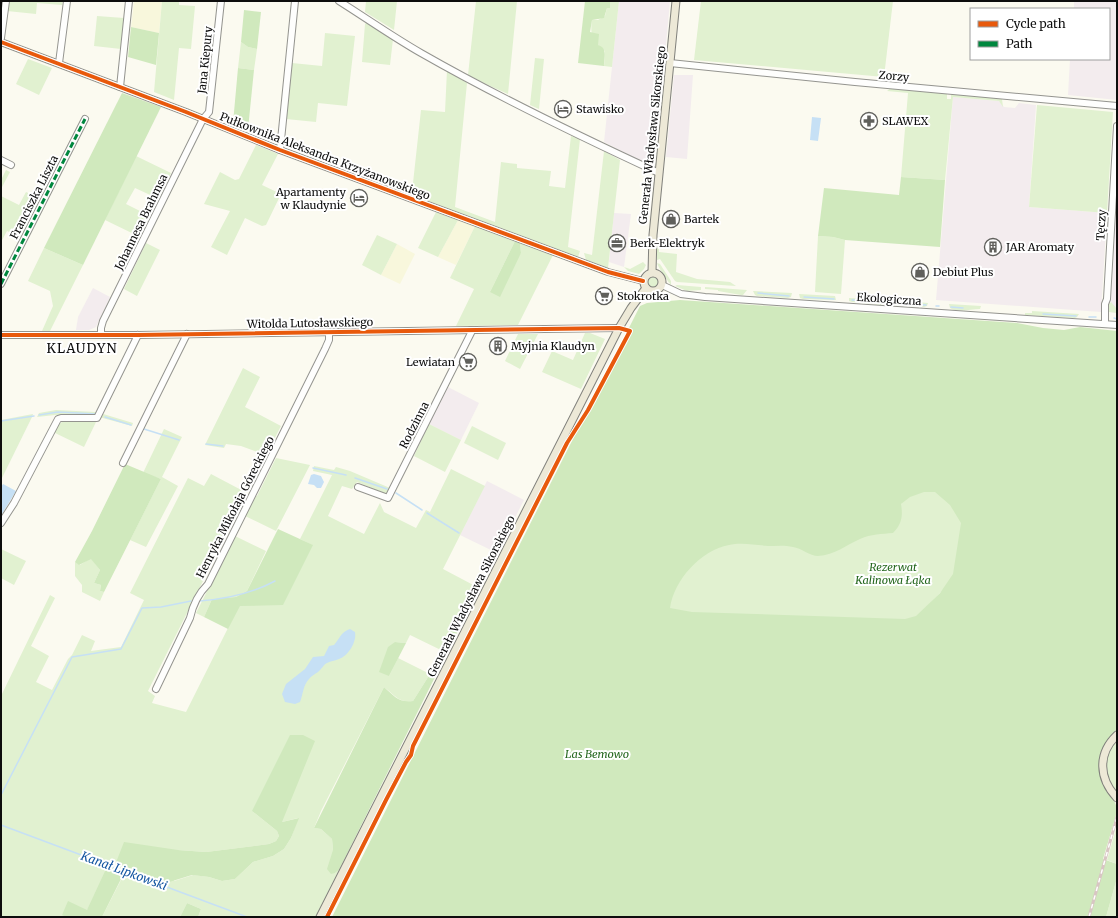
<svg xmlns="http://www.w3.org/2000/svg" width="1118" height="918" font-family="Merriweather,serif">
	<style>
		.industrial { fill: #f3ecee }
		.farmland { fill: #f8f7dc }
		.green { fill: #e1f1d0; fill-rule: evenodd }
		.forest { fill: #d0e9bd; fill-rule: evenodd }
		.water { fill: #c6e0f5 }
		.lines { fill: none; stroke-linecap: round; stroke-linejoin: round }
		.stream { stroke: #c6e0f5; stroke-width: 1.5 }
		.minor-casing { stroke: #94948f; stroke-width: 8 }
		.major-casing { stroke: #81817c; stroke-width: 9 }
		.minor { stroke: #fefefd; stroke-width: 6 }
		.major { stroke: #ede9d7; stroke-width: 7 }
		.rail-casing { stroke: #d8c6c3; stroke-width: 3 }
		.rail { stroke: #fff; stroke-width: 1.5; stroke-dasharray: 4.5; stroke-linecap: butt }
		.quiet { stroke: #00873e; stroke-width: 3; stroke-dasharray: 6 3; stroke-linecap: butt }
		.cycleway-casing { stroke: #fff; stroke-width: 6 }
		.cycleway { stroke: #e8590c; stroke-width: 4 }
		.labels { text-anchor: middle; stroke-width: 4; stroke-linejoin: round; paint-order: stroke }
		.street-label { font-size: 11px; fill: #0d0d0d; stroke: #fff }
		.poi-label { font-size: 11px; fill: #0d0d0d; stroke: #fff; text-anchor: start }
		.park-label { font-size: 11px; font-style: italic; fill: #23661c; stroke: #fff }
		.water-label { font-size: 12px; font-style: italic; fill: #1355a1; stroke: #fff }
		.quarter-label { font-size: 13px; letter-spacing: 1px; fill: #0d0d0d; stroke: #fff }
	</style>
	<rect width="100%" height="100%" fill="#fbfaf0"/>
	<g class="industrial">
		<polygon points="619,1 670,1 655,161 648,165 604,142"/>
		<polygon points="1074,1 1117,1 1117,100 1068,95 1070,59 1109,59 1109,9 1074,9"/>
		<polygon points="674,75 693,75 687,159 666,157"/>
		<polygon points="953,97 999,101 1004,107 1015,108 1019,103 1036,105 1029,207 1107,213 1101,312 936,300"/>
		<polygon points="1117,184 1117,313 1109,312"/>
		<polygon points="614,213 631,214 624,267 609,262"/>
		<polygon points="93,288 110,297 96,327 89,330 76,330 78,317"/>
		<polygon points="448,387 479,403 461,440 429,424"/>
		<polygon points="487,481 524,500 497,553 460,535"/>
	</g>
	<g class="farmland">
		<polygon points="134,1 162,1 159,33 131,27"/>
		<polygon points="458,220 475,226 456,265 438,257"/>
		<polygon points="397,244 415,254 400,284 381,275"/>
	</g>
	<g class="green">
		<polygon points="8,1 63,1 62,5 37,3 36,14 7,11"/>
		<polygon points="162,1 179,1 179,5 195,6 191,49 179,48 174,100 154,92"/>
		<polygon points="366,1 397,1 394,30 365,12"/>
		<polygon points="476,1 517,1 508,94 488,85 468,75"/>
		<path d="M610 1H619L612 67 604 66 605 51C592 42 590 34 592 20H598L605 16 607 8H610Z"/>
		<polygon points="701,1 893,1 884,77 694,60"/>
		<polygon points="97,16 124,18 121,49 94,46"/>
		<polygon points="367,22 393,39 390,65 362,62 365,24"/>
		<polygon points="325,33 355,36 347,106 318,103 316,122 286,119 292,63 322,66"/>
		<polygon points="241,42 248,47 257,49 254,70 238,68"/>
		<polygon points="535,58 544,59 539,109 530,105"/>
		<polygon points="28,59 52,68 39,95 16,84"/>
		<polygon points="447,70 467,83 455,207 495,222 501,162 517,164 517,168 551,171 549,186 565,188 571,136 580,139 568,247 580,251 578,257 454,211 413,195 412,192 421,110 445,112"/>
		<polygon points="891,88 946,93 947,94 947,99 951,99 951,94 952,94 998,98 1002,99 1003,107 999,101 953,97 945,180 901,177 908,93 887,91"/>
		<polygon points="1037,105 1113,112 1107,213 1029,207"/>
		<polygon points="256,145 278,154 262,185 281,194 266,225 262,226 245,218 227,255 211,247 230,211 204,204 220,172 235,180 239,179"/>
		<polygon points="604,151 620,160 608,268 586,260 584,253 592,255"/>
		<polygon points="136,156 171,173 159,199 135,188 126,204 150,216 140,237 105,220"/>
		<polygon points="6,170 10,172 1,189 1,180"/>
		<polygon points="26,192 41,199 22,238 7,231 1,242 1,196 19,205"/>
		<polygon points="436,212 458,220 438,257 418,248"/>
		<polygon points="475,226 515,241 490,292 521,253 520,243 553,255 518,325 456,326 474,289 450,278"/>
		<polygon points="377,235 397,244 381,275 362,265"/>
		<polygon points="818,236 833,237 845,240 841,294 815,292"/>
		<polygon points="659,239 659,252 677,254 676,272 697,279 730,282 736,286 677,282 675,281 660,259 657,260 657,246"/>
		<polygon points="146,243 160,250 137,296 124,289"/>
		<polygon points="44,248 83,265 50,331 42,331 53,306 50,291 28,281"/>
		<polygon points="643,262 646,265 644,269 639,274 628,271 624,267 630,269"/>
		<path d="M657 263 660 264 671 281V285C668 282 658 267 657 263Z"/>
		<circle cx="653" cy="282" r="6"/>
		<polygon points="677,285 701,287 701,290 687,291 675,286"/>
		<polygon points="705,287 747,290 743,295 741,295 718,291 718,290 705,289"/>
		<polygon points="753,291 792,293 791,297 788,298 757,296 755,295"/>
		<polygon points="799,294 835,296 836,300 803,299 800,298"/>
		<polygon points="849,298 884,300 881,305 852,302 849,301"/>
		<polygon points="890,300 928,303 927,306 924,307 893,305"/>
		<polygon points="1111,302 1117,309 1117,313 1109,312 1109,304"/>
		<path d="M949 304 981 306 980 309C971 309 958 313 950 308Z"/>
		<polygon points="1032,311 1079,314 1077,317 1075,318 1025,315 1025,313 1032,313"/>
		<polygon points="585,333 590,333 605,339 581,389 542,372 552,351 573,360"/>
		<polygon points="518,334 538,334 520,369 505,361"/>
		<polygon points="243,368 260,377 245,407 281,426 266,455 241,446 226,444 224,448 205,445"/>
		<polygon points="56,410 96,412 94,416 55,415 37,417 39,413"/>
		<polygon points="100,413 133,423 132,426 99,417"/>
		<polygon points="33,414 32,417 1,480 1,420"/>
		<polygon points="64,421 96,422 84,447 53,432 57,425"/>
		<polygon points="429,424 461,440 445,472 414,456"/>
		<polygon points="472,426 506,443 498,460 464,443"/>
		<polygon points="164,429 182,437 162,477 178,486 146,547 130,540 161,479 143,473"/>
		<polygon points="276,458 310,465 276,531 245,516 256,496 257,496"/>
		<path d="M314 466 334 470 336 467 350 471 390 488 387 493H384L357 482 352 489 342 486 328 516 364 534 380 503 384 512 416 528 426 510 430 512 451 469 485 486 443 569 479 588 463 621 457 617 446 647 449 648 447 653 410 635 406 643 395 642 389 676 398 658 430 674 413 701C398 703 395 695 384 687L321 811 314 828 321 829 332 839 335 873 339 870 316 917H198L201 909 187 903 180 917H102L123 876 87 910 62 914 66 917H1V696L50 595 55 598 31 646 49 656 36 682 52 690 68 659 72 655 82 635 95 641 91 651 121 647 144 600 130 593 188 478 204 486 211 474 247 493 148 691 155 696 152 703 186 712 239 606 312 545 300 539 332 475 313 471ZM252 811 282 822 298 818 291 838 284 849 273 856 253 862 235 879 222 881 209 877 193 875 174 881 178 850 206 852 269 844 276 841 279 836 277 831Z"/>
		<polygon points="919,478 966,513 955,577 912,622 638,617 719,532 901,504"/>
		<polygon points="235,536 266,551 247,591 236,597 212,599 204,617 196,613"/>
		<polygon points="1,549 26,561 14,585 1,578"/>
		<polygon points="91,558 100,570 94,583 101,585 100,591 104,592 100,601 82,592 82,585 75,576 75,562 80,565"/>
		<path d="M1117 740V793C1105 777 1102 754 1117 740Z"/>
		<polygon points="1117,825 1117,864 1107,860"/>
		<polygon points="1117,878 1117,917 1106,917"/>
	</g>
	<g class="forest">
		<path d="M585 1H610V8H607L604 18 592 20 590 32 599 34 598 45C608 48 604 57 604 66L578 63Z"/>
		<polygon points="244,10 261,12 257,49 248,47 241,42"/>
		<polygon points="131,27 159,33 156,65 128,57"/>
		<polygon points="238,68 254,70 248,129 233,123"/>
		<polygon points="122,93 161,107 83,265 44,248"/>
		<polygon points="901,177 945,180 940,247 845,240 833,237 818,236 824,188 899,195"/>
		<polygon points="515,241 520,243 521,253 500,297 490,292"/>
		<path d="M680 300 1017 323 1043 328 1064 330 1080 327 1117 331V729C1101 746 1093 766 1105 788 1110 798 1117 800 1117 812L1103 859 1117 864V878L1106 917H332L640 306 647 303ZM924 492H935L950 505 961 523 953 574 940 593 916 616 905 619 692 612 670 608C674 580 701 550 729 545 741 542 756 545 768 546 776 546 785 545 793 547 801 548 810 556 818 556 835 555 846 545 860 539 871 534 882 534 893 533 902 524 903 516 901 504L910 497Z"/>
		<polygon points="125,464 161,479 104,592 100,591 101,585 94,583 100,570 91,559 79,565 75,562 92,531"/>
		<polygon points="278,529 313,545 283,605 240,606 228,629 204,617 212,599 236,597 247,591"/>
		<polygon points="457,617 463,621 449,648 446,647 444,644"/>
		<polygon points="395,642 406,643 389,676 379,672 388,647"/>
		<path d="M430 674 435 677 339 870 335 873 331 874 327 869 333 850 332 839 321 829 314 828 384 687C394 696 399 703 413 701Z"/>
		<polygon points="290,735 303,735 315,741 282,822 299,818 291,838 284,849 273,856 253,862 235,879 222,881 209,877 192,875 166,883 115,865 124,842 178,850 206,852 269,844 276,841 279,836 277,831 252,811"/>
		<polygon points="106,869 123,875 102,917 66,917 62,915 68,901 87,910"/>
		<polygon points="187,903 201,909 198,917 180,917"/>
	</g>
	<g class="water">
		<polygon points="812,117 821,118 818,141 810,140"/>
		<polygon points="314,474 321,476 324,482 321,488 317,488 314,485 308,484 311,475"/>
		<polygon points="3,484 16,491 2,514 1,514 1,487"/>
		<path d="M350 629 355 632C357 642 348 656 339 659 334 661 331 661 327 663 323 665 322 669 318 672 315 674 311 676 309 679 303 685 303 695 300 702L295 704 285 702 282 694 286 684 305 669 313 657 324 656 329 646 334 645C340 638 341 632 350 629Z"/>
	</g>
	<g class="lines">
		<g class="stream">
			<polyline points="758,293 789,296"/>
			<polyline points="804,297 834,299"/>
			<polyline points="852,300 881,302"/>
			<polyline points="893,303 926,305"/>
			<polyline points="936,306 939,306"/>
			<polyline points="951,307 963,308"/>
			<polyline points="1043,314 1076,316"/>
			<polyline points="1089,317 1096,317"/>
			<polyline points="1114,318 1117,319"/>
			<polyline points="39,415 58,412 96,414"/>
			<polyline points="105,417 131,425"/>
			<polyline points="1,421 34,416"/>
			<polyline points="144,429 179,440"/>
			<polyline points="206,444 223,446"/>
			<polyline points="313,468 346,475"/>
			<polyline points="355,478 387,489"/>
			<polyline points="396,493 422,510"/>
			<polyline points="427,513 459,533"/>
			<path d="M200 601C225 599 253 593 275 581"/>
			<polyline points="1,795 72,657 121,649 142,608 161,607 191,601"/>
			<polyline points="1,825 247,917"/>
		</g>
		<g class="minor-casing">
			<g id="minor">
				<path d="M339 1C366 18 393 37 421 53 498 97 579 136 659 173"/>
				<polyline points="1,38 6,1"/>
				<polyline points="1,42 186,112 280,150 608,272 643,281"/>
				<polyline points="59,63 67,1"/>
				<polyline points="670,63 855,82 1117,106"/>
				<polyline points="120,87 129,1"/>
				<polyline points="280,150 295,1"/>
				<polyline points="1,160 11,165"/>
				<polyline points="1,284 85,119"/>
				<polyline points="662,285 681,294 705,297 1117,325"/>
				<polyline points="1105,324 1105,304 1107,299 1117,126"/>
				<polyline points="1,335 138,335 619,328"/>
				<polyline points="101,335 101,328 103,321 203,119 209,112 221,1"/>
				<polyline points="123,463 187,334"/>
				<polyline points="358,487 388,498 471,333 471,330"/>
				<polyline points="1,523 14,503 58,419 61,418 97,418 138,335"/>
				<path d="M156 689 190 618C193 604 198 594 208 584L325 349 329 340V332"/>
			</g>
		</g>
		<g class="major-casing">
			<g id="major">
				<polyline points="652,272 653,235 676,1"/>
				<circle cx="653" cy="282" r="9"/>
				<path d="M1117 735C1097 754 1099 779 1117 798"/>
				<polyline points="320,917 619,328 631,308 646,288"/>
			</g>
		</g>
		<use href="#minor" class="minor"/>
		<use href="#major" class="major"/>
		<g class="rail-casing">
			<polyline id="rail" points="1089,917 1117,817"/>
		</g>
		<use href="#rail" class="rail"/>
		<polyline class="quiet" points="1,284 85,119"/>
		<g class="cycleway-casing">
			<g id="cycleway">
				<polyline points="1,42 186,112 280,150 608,272 643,281"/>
				<polyline points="1,335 138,335 619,328 630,331 588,410 567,443 413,746 411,755 406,762 386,800 327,917"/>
			</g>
		</g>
		<use href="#cycleway" class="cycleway"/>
	</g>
	<defs>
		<g id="hotel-ring" transform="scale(0.9)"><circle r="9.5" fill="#fff" stroke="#60605c" stroke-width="1.5"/><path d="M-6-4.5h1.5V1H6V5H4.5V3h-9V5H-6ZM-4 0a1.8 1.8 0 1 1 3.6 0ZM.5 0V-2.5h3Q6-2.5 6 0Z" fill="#60605c"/></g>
		<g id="pharmacy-ring" transform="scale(0.9)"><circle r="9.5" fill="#fff" stroke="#60605c" stroke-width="1.5"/><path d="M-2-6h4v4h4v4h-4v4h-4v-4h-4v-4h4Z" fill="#60605c"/></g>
		<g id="shop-ring" transform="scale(0.9)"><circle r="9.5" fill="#fff" stroke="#60605c" stroke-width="1.5"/><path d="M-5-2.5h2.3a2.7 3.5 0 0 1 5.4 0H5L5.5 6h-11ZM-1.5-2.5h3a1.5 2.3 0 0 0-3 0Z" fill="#60605c"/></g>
		<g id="office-ring" transform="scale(0.9)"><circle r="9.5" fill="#fff" stroke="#60605c" stroke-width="1.5"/><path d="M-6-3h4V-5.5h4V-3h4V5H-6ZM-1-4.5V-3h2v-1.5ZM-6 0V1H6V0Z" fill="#60605c"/></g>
		<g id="building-ring" transform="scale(0.9)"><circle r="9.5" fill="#fff" stroke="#60605c" stroke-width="1.5"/><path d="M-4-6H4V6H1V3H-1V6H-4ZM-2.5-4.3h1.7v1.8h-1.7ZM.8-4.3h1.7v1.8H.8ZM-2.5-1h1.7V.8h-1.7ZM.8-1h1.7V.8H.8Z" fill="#60605c"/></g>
		<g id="supermarket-ring" transform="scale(0.9)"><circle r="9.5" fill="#fff" stroke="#60605c" stroke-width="1.5"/><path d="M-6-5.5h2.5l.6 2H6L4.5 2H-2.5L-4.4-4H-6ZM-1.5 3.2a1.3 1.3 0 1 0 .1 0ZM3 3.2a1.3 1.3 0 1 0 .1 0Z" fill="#60605c"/></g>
	</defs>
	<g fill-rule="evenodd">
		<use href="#hotel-ring" x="563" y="109"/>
		<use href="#pharmacy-ring" x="869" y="121"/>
		<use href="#hotel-ring" x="359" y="198"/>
		<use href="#shop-ring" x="671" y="219"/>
		<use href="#office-ring" x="617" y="243"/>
		<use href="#building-ring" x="993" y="247"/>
		<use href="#shop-ring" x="920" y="272"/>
		<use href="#supermarket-ring" x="604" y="296"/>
		<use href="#building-ring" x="498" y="346"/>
		<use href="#supermarket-ring" x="468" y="362"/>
	</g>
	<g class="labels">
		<g class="street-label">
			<text transform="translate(205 60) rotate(-84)" y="4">Jana Kiepury</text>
			<text transform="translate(894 76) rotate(5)" y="4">Zorzy</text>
			<text transform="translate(652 135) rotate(-84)" y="4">Generała Władysława Sikorskiego</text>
			<text transform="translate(325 156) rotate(21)" y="4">Pułkownika Aleksandra Krzyżanowskiego</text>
			<text transform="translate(34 197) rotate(-63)" y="4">Franciszka Liszta</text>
			<text transform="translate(141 222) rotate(-64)" y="4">Johannesa Brahmsa</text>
			<text transform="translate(1101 225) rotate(-87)" y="4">Tęczy</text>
			<text transform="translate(889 299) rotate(4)" y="4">Ekologiczna</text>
			<text transform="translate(310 323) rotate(-1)" y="4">Witolda Lutosławskiego</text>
			<text transform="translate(414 425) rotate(-63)" y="4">Rodzinna</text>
			<text transform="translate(235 507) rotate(-63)" y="4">Henryka Mikołaja Góreckiego</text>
			<text transform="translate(471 596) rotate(-63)" y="4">Generała Władysława Sikorskiego</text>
		</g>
		<g class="poi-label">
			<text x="576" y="113">Stawisko</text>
			<text x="882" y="125">SLAWEX</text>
			<text x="346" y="196" text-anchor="end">Apartamenty<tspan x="346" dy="13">w Klaudynie</tspan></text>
			<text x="684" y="223">Bartek</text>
			<text x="630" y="247">Berk-Elektryk</text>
			<text x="1006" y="251">JAR Aromaty</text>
			<text x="933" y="276">Debiut Plus</text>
			<text x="617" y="300">Stokrotka</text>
			<text x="511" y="350">Myjnia Klaudyn</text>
			<text x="455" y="366" text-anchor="end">Lewiatan</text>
		</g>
		<g class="park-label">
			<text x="893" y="571">Rezerwat<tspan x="893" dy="13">Kalinowa Łąka</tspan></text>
			<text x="597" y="758">Las Bemowo</text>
		</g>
		<g class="water-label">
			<text transform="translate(124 871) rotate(20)" y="4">Kanał Lipkowski</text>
		</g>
		<g class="quarter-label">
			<text x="82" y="353">KLAUDYN</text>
		</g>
	</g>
	<rect width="1118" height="918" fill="none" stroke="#0d0d0d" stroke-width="4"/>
	<rect x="970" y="8" width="140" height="52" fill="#ffffff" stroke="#9e9e9e"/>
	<rect x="978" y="21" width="20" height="6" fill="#e8590c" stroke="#9e9e9e"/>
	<text x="1006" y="28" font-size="12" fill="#0d0d0d">Cycle path</text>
	<rect x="978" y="41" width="20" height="6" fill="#00873e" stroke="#9e9e9e"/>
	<text x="1006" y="48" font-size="12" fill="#0d0d0d">Path</text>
</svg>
